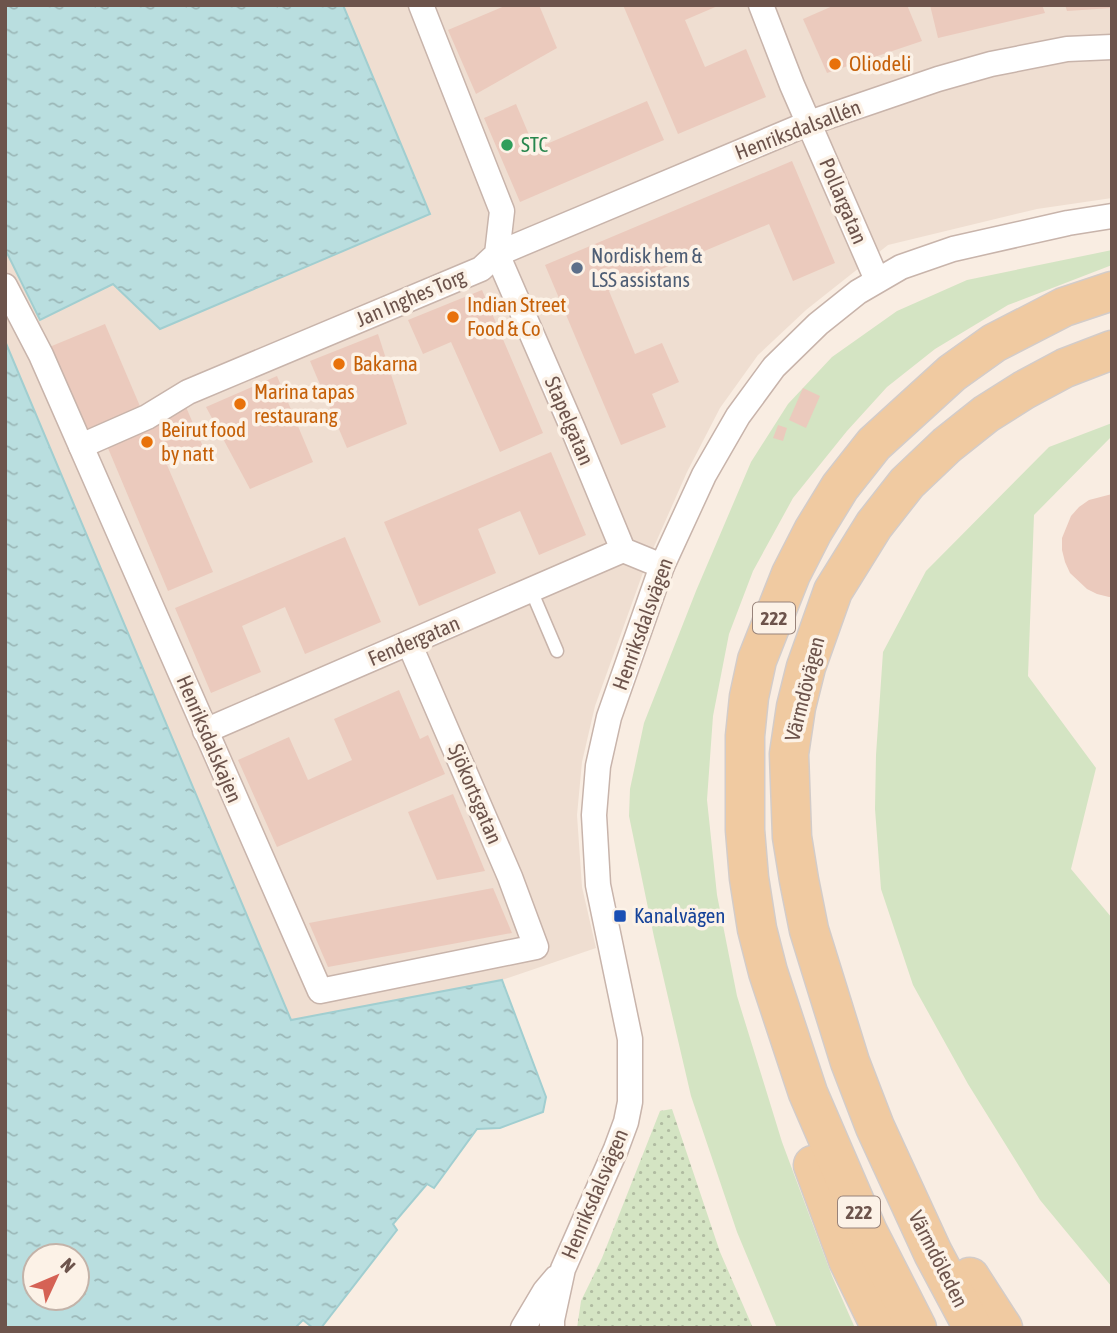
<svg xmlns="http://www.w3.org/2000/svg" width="1117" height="1333" font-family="'Asap Condensed',sans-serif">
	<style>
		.residential { fill: #efded1 }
		.grass { fill: #d4e4c3 }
		.park { fill: url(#park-dots) }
		.water { fill: url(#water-ripples); stroke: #a1ced0; stroke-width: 2; fill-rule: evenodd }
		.building { fill: #ebcabd }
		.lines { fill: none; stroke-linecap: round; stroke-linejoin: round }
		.service-casing { stroke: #c8b4ab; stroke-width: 15 }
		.minor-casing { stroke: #c8b4ab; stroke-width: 27 }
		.primary-casing { stroke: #d3ccc9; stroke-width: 41 }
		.service { stroke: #fff; stroke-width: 12 }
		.minor { stroke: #fff; stroke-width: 24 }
		.primary { stroke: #f0caa1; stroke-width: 38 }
		.food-dot { fill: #e8710a; stroke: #fcf2e7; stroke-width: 2.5 }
		.leisure-dot { fill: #2e9e5b; stroke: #fcf2e7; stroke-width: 2.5 }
		.service-dot { fill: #5c6f8a; stroke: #fcf2e7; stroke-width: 2.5 }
		.transit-dot { fill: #1a4fb4; stroke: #fcf2e7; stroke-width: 2.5 }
		.labels { text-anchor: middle; stroke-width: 7; stroke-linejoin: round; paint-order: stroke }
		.shield { fill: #fcf2e7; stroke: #98837a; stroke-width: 2 }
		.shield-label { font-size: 19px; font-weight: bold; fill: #6d544c }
		.food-label { font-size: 21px; fill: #c56008; stroke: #fcf2e7; text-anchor: start }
		.street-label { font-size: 21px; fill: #6d544c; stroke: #fcf2e7 }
		.leisure-label { font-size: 21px; fill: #27864d; stroke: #fcf2e7; text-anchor: start }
		.service-label { font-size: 21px; fill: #4e5e75; stroke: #fcf2e7; text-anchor: start }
		.transit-label { font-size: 21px; fill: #164399; stroke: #fcf2e7; text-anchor: start }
	</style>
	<defs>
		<pattern id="park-dots" width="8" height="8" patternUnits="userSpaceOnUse" patternTransform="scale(1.75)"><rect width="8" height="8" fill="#d4e4c3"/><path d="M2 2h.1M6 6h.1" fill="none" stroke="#b0bba1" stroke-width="1.8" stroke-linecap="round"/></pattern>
		<pattern id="water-ripples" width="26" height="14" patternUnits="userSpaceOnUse" patternTransform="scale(1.75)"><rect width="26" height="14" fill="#b9dedf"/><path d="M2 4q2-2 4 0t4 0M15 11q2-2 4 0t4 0" fill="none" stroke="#9bb7b7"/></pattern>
	</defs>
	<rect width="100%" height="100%" fill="#f9ede2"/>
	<polygon class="residential" points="343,5 1112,5 1112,198 1037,209 888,245 806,310 758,355 720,408 687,472 645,567 595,706 582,762 577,815 582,887 596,948 502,980 291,1020 5,341 5,249 40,320 113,284 430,214"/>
	<g class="grass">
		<polygon points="1112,250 1112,265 1008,305 935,349 887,387 847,431 793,498 753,571 729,634 713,716 707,800 717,895 737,996 782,1142 832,1276 855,1328 777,1328 737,1232 691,1096 654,937 629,816 630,789 644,723 696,591 751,462 788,404 832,357 897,311 967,280"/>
		<polygon points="1112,423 1112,436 1034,515 1028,676 1096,768 1071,869 1112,918 1112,1287 1040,1200 968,1084 913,985 881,889 875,809 876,755 883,652 926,571 1049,447"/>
	</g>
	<polygon class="park" points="672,1109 720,1252 753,1328 577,1328 581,1301 602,1258 660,1111"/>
	<g class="water">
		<polygon points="5,5 343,5 430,214 160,329 113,284 40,320 5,249"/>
		<path d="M5 341 291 1020 502 980 546 1097 543 1112 500 1128 477 1129 434 1188 427 1184 393 1224 397 1230 321 1328H313L303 1320 295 1328H5ZM35 1256H77V1298H35Z"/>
	</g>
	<g class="building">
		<polygon points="507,5 539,5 557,48 476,94 448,30"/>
		<polygon points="623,5 720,5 685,20 705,67 746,49 766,97 678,134"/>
		<polygon points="835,5 907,5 922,41 827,73 803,19"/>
		<polygon points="930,5 1042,5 1045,13 938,38"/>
		<polygon points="1065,5 1112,5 1112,8 1067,11"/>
		<polygon points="647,101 664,140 520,202 484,118 516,104 535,149"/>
		<polygon points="792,161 835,263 793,281 769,224 609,291 635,354 662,343 679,382 652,394 666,427 621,445 545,265"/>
		<polygon points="482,290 543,433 500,452 451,342 423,354 408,320"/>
		<polygon points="105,324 142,411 84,436 47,348"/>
		<polygon points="378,334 407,424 347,448 310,361"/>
		<polygon points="277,376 313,462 250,489 206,407"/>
		<polygon points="803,388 820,396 806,428 789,420"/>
		<polygon points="186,407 204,449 167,465 213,572 168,591 105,441"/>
		<polygon points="778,425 787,428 783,441 773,438"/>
		<polygon points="551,452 586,535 539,555 520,511 478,529 496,573 419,606 384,522"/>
		<polygon points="1112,494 1112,597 1109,597 1097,594 1087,589 1070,573 1065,562 1062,550 1062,538 1071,516 1079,507 1089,500"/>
		<polygon points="345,537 381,622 305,654 285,607 242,626 261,672 211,693 175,608"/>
		<polygon points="399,690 420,739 428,735 445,774 277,847 238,760 289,737 308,780 352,760 334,719"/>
		<polygon points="453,794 485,871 437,880 408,812"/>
		<polygon points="493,888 512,933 328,967 309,923"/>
	</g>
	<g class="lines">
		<g class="service-casing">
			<polyline id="service" points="531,590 557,651"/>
		</g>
		<g class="minor-casing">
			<g id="minor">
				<polyline points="761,5 792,85 877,280"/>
				<polyline points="5,286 41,355 320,991 536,947 510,877 409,643"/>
				<polyline points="81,446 147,417 188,392 481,269 497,254 502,211 421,5"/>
				<polyline points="662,566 623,550 573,429 497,254 809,123 938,79 991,64 1067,49 1112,47"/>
				<polyline points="205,731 623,550"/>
				<polyline points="523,1328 545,1291 556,1278"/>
				<polyline points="552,1328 552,1320 563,1269 616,1149 626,1122 630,1102 630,1039 598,885 594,815 598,766 609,717 662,566 704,475 738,416 774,367 818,324 858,292 901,267 953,249 1068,223 1112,216"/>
			</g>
		</g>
		<g class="primary-casing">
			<g id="primary">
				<polyline points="813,1165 848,1260 881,1328"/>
				<polyline points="970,1277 1003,1328"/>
				<polyline points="917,1328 868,1232 808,1093 768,972 757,929 749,878 745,830 745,736 749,697 757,660 791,574 813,531 840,487 874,444 952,373 994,343 1064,307 1112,291"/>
				<polyline points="973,1328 933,1253 875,1127 850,1062 809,930 799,880 792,837 789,754 796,707 806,667 833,591 874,525 907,483 947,445 986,414 1024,390 1065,368 1112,350"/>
			</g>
		</g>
		<use href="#service" class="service"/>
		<use href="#minor" class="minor"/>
		<use href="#primary" class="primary"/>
	</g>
	<g class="food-dot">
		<circle cx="835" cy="64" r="7"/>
		<circle cx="453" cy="317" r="7"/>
		<circle cx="339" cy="364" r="7"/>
		<circle cx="240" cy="404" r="7"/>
		<circle cx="147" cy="442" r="7"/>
	</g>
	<circle class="leisure-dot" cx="507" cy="145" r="7"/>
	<circle class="service-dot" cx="577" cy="268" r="7"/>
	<rect class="transit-dot" x="613" y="909" width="14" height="14" rx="3.5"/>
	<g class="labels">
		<g class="shield">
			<rect x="753" y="602.5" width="42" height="31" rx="5"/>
			<rect x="838" y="1196.5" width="42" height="31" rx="5"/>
		</g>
		<g class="shield-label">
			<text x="774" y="625">222</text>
			<text x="859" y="1219">222</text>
		</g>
		<g class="food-label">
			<text x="849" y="71">Oliodeli</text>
			<text x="467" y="312">Indian Street<tspan x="467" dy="24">Food &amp; Co</tspan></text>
			<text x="353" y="371">Bakarna</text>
			<text x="254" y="399">Marina tapas<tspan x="254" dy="24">restaurang</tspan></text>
			<text x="161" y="437">Beirut food<tspan x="161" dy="24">by natt</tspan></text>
		</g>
		<g class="street-label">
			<text transform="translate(798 130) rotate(-21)" y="7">Henriksdalsallén</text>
			<text transform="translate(843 201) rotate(67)" y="7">Pollargatan</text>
			<text transform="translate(411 298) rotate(-23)" y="7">Jan Inghes Torg</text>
			<text transform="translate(569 421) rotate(67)" y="7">Stapelgatan</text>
			<text transform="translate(643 624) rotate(-70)" y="7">Henriksdalsvägen</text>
			<text transform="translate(414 641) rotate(-23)" y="7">Fendergatan</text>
			<text transform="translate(805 689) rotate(-76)" y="7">Värmdövägen</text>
			<text transform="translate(209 739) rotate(67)" y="7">Henriksdalskajen</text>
			<text transform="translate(475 794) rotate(67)" y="7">Sjökortsgatan</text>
			<text transform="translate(595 1194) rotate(-67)" y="7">Henriksdalsvägen</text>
			<text transform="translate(938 1259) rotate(63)" y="7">Värmdöleden</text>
		</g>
		<g class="leisure-label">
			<text x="521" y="152">STC</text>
		</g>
		<g class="service-label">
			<text x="591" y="263">Nordisk hem &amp;<tspan x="591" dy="24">LSS assistans</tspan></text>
		</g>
		<g class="transit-label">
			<text x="634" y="923">Kanalvägen</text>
		</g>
	</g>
	<rect width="1117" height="1333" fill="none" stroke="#6d544c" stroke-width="14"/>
	<g transform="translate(56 1277) rotate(46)"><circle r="33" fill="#fcf2e7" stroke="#c3b3a9" stroke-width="2"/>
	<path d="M0-5L12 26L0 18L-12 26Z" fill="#d56255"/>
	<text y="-10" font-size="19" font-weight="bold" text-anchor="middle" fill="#6d544c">N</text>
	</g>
</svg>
